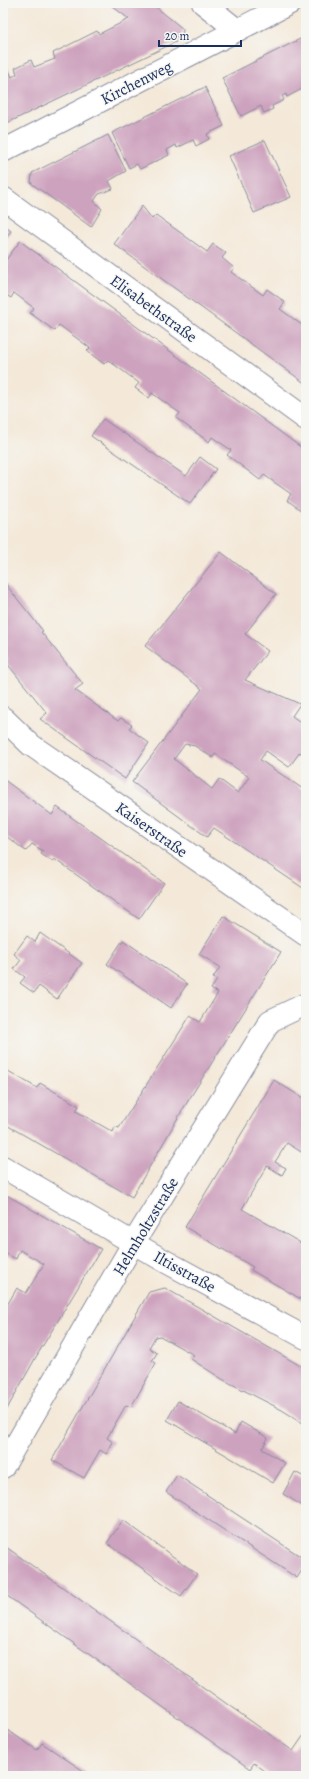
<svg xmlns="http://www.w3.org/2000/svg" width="309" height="1779" font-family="Alegreya,serif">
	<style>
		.building { fill: #cda2be; fill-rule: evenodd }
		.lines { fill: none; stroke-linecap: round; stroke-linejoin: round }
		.minor-casing { stroke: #888c9c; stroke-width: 24 }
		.minor { stroke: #fff; stroke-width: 22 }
		.labels { text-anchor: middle; stroke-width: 3; stroke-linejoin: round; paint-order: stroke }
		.street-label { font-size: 16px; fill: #1b2f5e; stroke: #f6f6f2 }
	</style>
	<rect width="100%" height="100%" fill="#f6f6f2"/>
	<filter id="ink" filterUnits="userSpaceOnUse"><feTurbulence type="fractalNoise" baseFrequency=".025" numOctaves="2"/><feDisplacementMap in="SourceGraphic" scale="8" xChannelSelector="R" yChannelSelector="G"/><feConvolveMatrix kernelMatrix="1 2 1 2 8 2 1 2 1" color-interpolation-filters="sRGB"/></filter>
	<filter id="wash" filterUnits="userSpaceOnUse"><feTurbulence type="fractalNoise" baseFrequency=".012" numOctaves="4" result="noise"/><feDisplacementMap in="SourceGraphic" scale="16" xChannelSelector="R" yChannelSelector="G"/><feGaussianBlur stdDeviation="0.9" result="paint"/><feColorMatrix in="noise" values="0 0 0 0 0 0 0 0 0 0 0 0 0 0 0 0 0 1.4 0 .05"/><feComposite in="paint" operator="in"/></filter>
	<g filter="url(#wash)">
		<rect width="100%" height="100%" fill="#f4e9d9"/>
		<g id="blocks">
			<g class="building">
				<polygon points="108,3 151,3 183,29 182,39 3,125 3,69 7,67 12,77 17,74 15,68 31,60 34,67 55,59 53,53 97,31 99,34 129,19"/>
				<polygon points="306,36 306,92 304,88 287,97 286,94 282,96 284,100 272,106 273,109 264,113 261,106 241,116 222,78"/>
				<polygon points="205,87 224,126 207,134 209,139 196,146 193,140 177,148 176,145 167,150 169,155 140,169 137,164 129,168 112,133"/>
				<polygon points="108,135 126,171 109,181 113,189 99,194 94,201 102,209 91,227 31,183 32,173"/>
				<polygon points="265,140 291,197 254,213 229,156"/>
				<polygon points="142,206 152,219 156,215 207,252 213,244 226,253 222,258 234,268 231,272 263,295 267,289 285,302 280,309 306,328 306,384 114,244"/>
				<polygon points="3,225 11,231 3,242"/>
				<polygon points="20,241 306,451 306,514 287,500 291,494 264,475 260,480 227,455 231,450 212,437 209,442 176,418 180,413 174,409 152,393 149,398 135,388 139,383 123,371 108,360 104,364 87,351 90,348 59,325 55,331 30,313 34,308 14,293 11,298 3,293 3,264"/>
				<polygon points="103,419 186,476 200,457 216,469 190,504 91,436"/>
				<path d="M221 552 276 594 245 634 268 651 245 680 300 704 292 716 306 726V753L304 756 300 752 289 767 266 751 260 760 306 791V890L214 828 207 837 132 782 202 689 145 646ZM185 744 195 746 213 758 215 754 249 777 238 793 219 779 212 789 174 759Z"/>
				<polygon points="3,581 43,631 41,632 83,684 75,690 118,721 121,718 132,725 129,728 149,743 125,779 40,719 47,713 5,661 8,659 3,653"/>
				<polygon points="3,779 52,815 57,807 164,883 139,919 54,859 53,862 41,854 43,851 32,844 26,851 7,837 3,841"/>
				<polygon points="223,916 281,952 183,1109 132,1197 3,1123 3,1068 37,1088 40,1083 79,1106 76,1111 113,1132 115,1127 119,1128 190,1016 200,1022 218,993 211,989 217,980 213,978 220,967 199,954"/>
				<polygon points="40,933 82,963 57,999 39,986 34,993 20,983 25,977 14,969 21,960 14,954 27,936 35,942"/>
				<polygon points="123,940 187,984 171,1008 107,964"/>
				<polygon points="274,1080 306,1100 306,1155 287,1143 275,1162 286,1168 282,1175 267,1166 242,1209 306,1246 306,1302 251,1270 253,1267 185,1227"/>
				<polygon points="3,1193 101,1249 36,1357 3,1416 3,1312 17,1288 26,1293 44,1264 20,1250 16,1259 3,1252"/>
				<polygon points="165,1288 306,1369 306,1425 282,1410 222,1379 191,1359 194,1355 160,1336 155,1337 149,1348 157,1353 152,1361 156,1363 131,1407 126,1405 107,1438 113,1442 106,1454 100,1450 84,1478 52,1460 149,1292"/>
				<polygon points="178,1401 235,1434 241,1422 268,1438 262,1449 285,1463 273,1483 167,1420"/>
				<polygon points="295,1472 306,1478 306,1508 283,1494"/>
				<polygon points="177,1475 306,1560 306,1564 297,1578 166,1492"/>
				<polygon points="123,1520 197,1574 181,1596 107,1543"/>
				<polygon points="6,1547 293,1751 306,1732 306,1776 272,1776 254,1763 250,1769 3,1593 3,1551"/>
				<polygon points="3,1727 37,1750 42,1743 88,1774 88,1776 3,1776"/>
			</g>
		</g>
	</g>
	<g filter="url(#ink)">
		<use href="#blocks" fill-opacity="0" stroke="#888c9c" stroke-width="1"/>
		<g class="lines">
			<g class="minor-casing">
				<g id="minor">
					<polyline points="203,3 237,30"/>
					<polyline points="3,151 290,3"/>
					<polyline points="3,198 306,419"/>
					<polyline points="3,718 31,745 306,935"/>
					<polyline points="3,1167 161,1259 306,1338"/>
					<polyline points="3,1467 134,1242 270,1021 306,1004"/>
				</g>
			</g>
			<use href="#minor" class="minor"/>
		</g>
	</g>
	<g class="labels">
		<g class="street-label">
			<text transform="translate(136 82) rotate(-27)" y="6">Kirchenweg</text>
			<text transform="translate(154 308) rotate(36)" y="6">Elisabethstraße</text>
			<text transform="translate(152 829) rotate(35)" y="6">Kaiserstraße</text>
			<text transform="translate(145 1226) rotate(-59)" y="6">Helmholtzstraße</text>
			<text transform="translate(185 1271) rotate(29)" y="6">Iltisstraße</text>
		</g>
	</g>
	<rect width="309" height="1779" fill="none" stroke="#f6f6f2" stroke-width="16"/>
	<path d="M159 40v6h82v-6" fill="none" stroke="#1b2f5e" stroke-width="2"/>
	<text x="165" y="40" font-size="12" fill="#1b2f5e" stroke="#f6f6f2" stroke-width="3" paint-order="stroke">20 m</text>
</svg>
